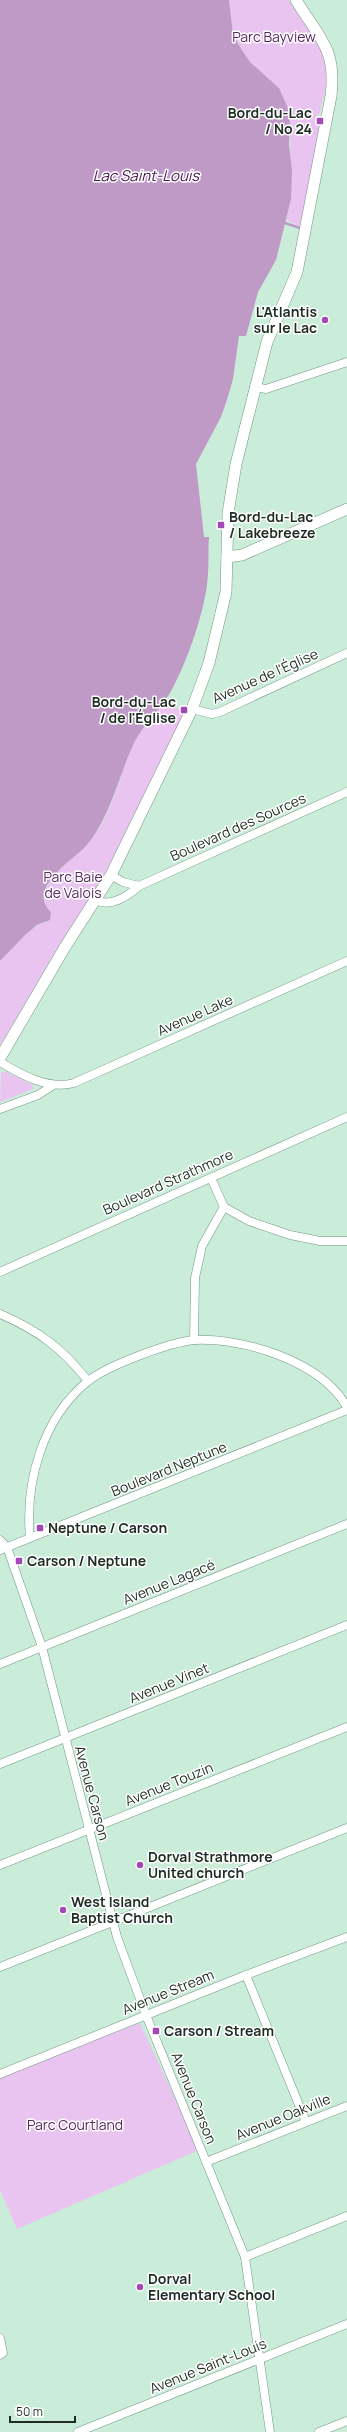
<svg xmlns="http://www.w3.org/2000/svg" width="347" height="2432" font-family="Manrope,sans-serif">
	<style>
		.green { fill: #eac4f1 }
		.water { fill: #bf9ac6 }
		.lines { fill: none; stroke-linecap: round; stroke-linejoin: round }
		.stream { stroke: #bf9ac6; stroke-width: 2.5 }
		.street-casing { stroke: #749684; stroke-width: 9 }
		.secondary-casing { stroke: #749684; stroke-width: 12 }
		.street { stroke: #fff; stroke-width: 8 }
		.secondary { stroke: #fff; stroke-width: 11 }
		.poi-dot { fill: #a348b4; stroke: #fff; stroke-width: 1.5 }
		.labels { text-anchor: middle; stroke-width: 3; stroke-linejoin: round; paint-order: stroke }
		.park-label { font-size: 14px; fill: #572960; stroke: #fff }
		.poi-label { font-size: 14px; font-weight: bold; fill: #1e2c24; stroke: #fff; text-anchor: start }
		.street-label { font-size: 14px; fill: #1e2c24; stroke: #fff }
		.water-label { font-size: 15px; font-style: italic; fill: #44174d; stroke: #fff }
	</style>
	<rect width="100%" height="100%" fill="#c9edd9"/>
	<g class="green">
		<path d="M229 0H289C305 28 332 51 326 87 324 96 321 105 320 114H318L317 121 320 122 301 227 286 220 291 199 290 119 279 88 250 62 240 47 233 34Z"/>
		<path d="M165 702 184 712 175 733 103 879 64 937 0 1046V961C12 945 27 929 46 922L51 912 45 906C41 872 75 861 92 839 113 812 120 774 134 743 141 727 153 715 165 702Z"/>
		<polygon points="1,1072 6,1072 33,1085 33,1089 0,1102"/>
		<polygon points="140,2023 199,2150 17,2229 0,2190 0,2075"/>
	</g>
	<path class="water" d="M0 0H229L233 34 240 47 250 62 279 88 287 106 290 119 289 145 292 170 291 199 280 244 276 260 258 292 246 336H239L233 379 227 400 221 417 196 464 204 537H209C208 550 209 562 208 573 207 606 187 663 171 691 161 710 144 723 134 743 121 771 114 802 98 829 94 836 89 843 83 849 69 862 27 890 51 912L50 920 37 925 25 935 0 961Z"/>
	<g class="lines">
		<polyline class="stream" points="285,223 300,228"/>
		<g class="street-casing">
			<g id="street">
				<polyline points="254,387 266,389 347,362"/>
				<polyline points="192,709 212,714 220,712 347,653"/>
				<polyline points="111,875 123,882 139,886"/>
				<path d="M96 900C110 908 128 896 139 886L347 792"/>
				<path d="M0 1062C22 1075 48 1090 74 1083L347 961"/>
				<polyline points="0,1109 38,1095 52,1086"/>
				<polyline points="211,1178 224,1207 249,1221 290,1235 320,1241 347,1241"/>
				<polyline points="0,1272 347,1117"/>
				<path d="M0 1314C39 1331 62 1348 88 1381"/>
				<polyline points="194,1340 195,1278 202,1246 224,1207"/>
				<path d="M30 1538C25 1482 42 1419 87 1382 106 1366 170 1342 195 1340 244 1338 321 1361 347 1407"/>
				<polyline points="0,1540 7,1547 42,1647 117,1937 146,2015 245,2257 270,2432"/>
				<polyline points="0,1550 347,1410"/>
				<polyline points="0,1664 347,1524"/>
				<polyline points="0,1764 347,1625"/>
				<polyline points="0,1865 347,1727"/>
				<polyline points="0,1967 347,1828"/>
				<polyline points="246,1975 306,2122"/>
				<polyline points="0,2074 246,1975 347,1937"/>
				<polyline points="206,2162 347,2106"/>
				<polyline points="245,2257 347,2216"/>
				<polyline points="0,2338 3,2353 0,2355"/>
				<polyline points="78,2432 347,2324"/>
				<polyline points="319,2432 347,2421"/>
			</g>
		</g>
		<g class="secondary-casing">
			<g id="secondary">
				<polyline points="227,557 242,555 347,509"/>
				<path d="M0 1058 65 947 111 875 192 709 209 663 226 592 228 513 236 464 267 342 297 272 331 96C337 48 318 37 296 0"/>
			</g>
		</g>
		<use href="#street" class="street"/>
		<use href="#secondary" class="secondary"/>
	</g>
	<g class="poi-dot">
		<rect x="316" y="117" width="8" height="8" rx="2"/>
		<circle cx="325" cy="320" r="4"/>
		<rect x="217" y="521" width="8" height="8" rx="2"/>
		<rect x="180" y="706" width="8" height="8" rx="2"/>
		<rect x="36" y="1524" width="8" height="8" rx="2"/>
		<rect x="15" y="1557" width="8" height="8" rx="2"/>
		<circle cx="140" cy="1865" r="4"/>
		<circle cx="63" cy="1910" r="4"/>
		<rect x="152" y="2027" width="8" height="8" rx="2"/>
		<circle cx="140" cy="2287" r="4"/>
	</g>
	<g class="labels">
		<g class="park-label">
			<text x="274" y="42">Parc Bayview</text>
			<text x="73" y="882">Parc Baie<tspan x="73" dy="16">de Valois</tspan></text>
			<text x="75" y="2130">Parc Courtland</text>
		</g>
		<g class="poi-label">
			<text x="312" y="118" text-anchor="end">Bord-du-Lac<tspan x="312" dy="16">/ No 24</tspan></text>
			<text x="317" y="317" text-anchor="end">L'Atlantis<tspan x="317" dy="16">sur le Lac</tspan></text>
			<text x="229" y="522">Bord-du-Lac<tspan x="229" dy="16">/ Lakebreeze</tspan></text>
			<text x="176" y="707" text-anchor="end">Bord-du-Lac<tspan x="176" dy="16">/ de l'Église</tspan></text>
			<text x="48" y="1533">Neptune / Carson</text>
			<text x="27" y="1566">Carson / Neptune</text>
			<text x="148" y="1862">Dorval Strathmore<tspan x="148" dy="16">United church</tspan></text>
			<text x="71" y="1907">West Island<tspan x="71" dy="16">Baptist Church</tspan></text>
			<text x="164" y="2036">Carson / Stream</text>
			<text x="148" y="2284">Dorval<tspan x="148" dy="16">Elementary School</tspan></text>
		</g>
		<g class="street-label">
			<text transform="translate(265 676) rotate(-24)" y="5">Avenue de l'Église</text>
			<text transform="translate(238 827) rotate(-24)" y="5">Boulevard des Sources</text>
			<text transform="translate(195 1015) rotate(-24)" y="5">Avenue Lake</text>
			<text transform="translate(168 1182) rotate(-24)" y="5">Boulevard Strathmore</text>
			<text transform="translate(169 1469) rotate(-22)" y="5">Boulevard Neptune</text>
			<text transform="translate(169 1582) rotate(-22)" y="5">Avenue Lagacé</text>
			<text transform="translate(169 1683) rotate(-22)" y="5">Avenue Vinet</text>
			<text transform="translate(169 1784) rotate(-22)" y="5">Avenue Touzin</text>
			<text transform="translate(92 1793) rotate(75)" y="5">Avenue Carson</text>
			<text transform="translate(168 1992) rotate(-22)" y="5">Avenue Stream</text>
			<text transform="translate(194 2098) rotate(68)" y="5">Avenue Carson</text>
			<text transform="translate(283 2117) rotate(-22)" y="5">Avenue Oakville</text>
			<text transform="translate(208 2366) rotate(-22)" y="5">Avenue Saint-Louis</text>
		</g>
		<g class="water-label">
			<text x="146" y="181">Lac Saint-Louis</text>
		</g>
	</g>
	<path d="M10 2416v6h65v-6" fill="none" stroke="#1e2c24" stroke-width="2"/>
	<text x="16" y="2416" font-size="12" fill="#1e2c24" stroke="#ffffff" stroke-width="3" paint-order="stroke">50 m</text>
</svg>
